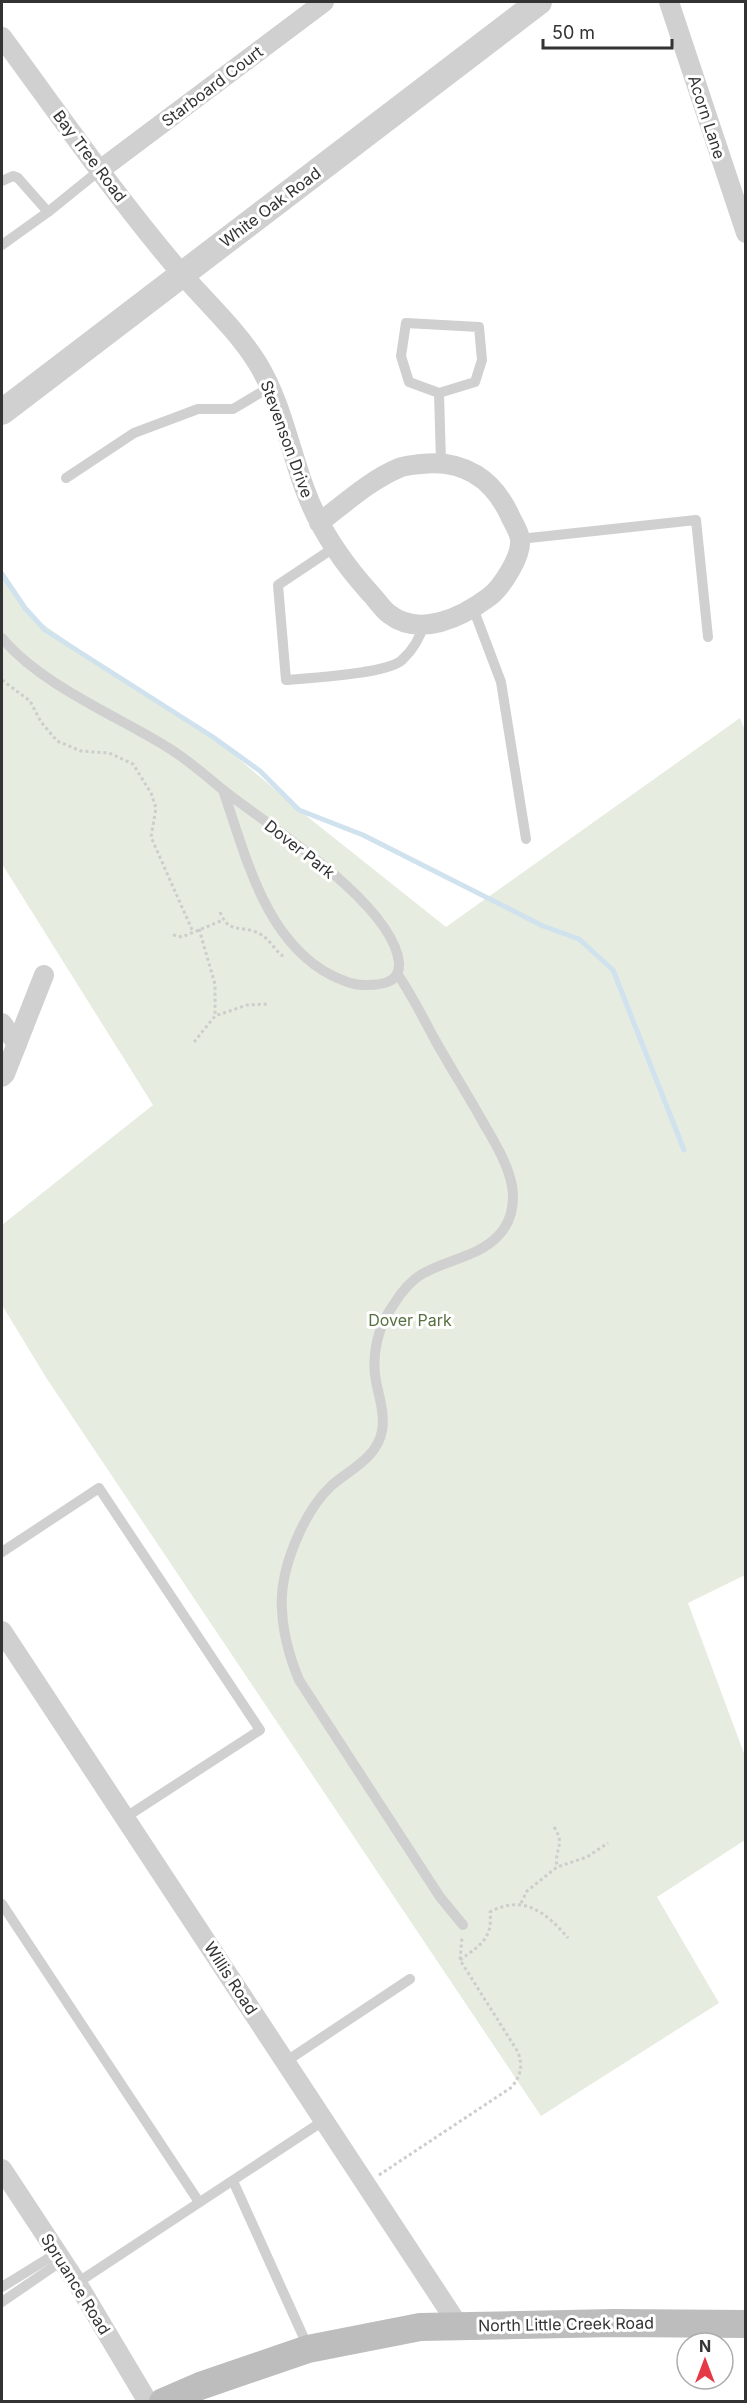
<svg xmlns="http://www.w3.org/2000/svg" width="747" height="2403" font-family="Inter,sans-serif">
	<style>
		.green { fill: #e6ecdf }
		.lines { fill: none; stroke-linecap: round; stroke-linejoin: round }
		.stream { stroke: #cfe2ee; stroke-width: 5 }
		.path { stroke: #cdcdcd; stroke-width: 3; stroke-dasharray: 3 3; stroke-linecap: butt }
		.service { stroke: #d0d0d0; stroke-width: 10 }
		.minor { stroke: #d0d0d0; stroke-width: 20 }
		.tertiary { stroke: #d0d0d0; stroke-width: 26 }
		.secondary { stroke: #bdbdbd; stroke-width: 28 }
		.labels { text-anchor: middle; stroke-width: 6; stroke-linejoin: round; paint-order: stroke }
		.street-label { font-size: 16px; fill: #333; stroke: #fff }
		.park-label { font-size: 16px; fill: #56703f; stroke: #fff }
	</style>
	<rect width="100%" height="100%" fill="#fff"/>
	<polygon class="green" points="2,573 34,618 122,679 213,737 299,810 446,927 740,718 746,733 745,1575 688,1603 745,1756 745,1840 657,1897 719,2003 541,2116 47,1379 2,1305 2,1225 153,1105 2,864"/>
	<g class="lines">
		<polyline class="stream" points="2,574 25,608 45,630 213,737 260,771 299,810 363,835 543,926 579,939 613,970 684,1150"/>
		<g class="path">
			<polyline points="2,680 30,701 41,722 57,741 81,751 109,753 133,764 151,793 156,808 151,837 193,932"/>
			<path d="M220 912C229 934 238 925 256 932 267 936 273 947 281 955L286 956"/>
			<polyline points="199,929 215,984 215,1016"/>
			<polyline points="173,935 182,937 223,920"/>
			<polyline points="194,1042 215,1016 247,1005 268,1004"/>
			<path d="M554 1827C566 1845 554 1849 557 1867"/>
			<polyline points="521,1903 527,1891 557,1867 587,1857 608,1843"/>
			<path d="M460 1960C480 1945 493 1939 490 1912 523 1894 546 1912 568 1938"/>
			<path d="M379 2175 512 2087C521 2074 523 2067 518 2052L460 1960 462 1937"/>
		</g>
		<g class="service">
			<polyline points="2,181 13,176 18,178 48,212"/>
			<polyline points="2,245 48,212 100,170"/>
			<polyline points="439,393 409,382 401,356 406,323 479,327 482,360 475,382 439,393 441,462"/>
			<polyline points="66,478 134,433 198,409 233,409 270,387"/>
			<polyline points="520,539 696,520 708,637"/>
			<path d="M335 547 278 585 286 680C310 678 387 674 402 660 413 650 420 638 424 624"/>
			<polyline points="473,608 501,682 526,839"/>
			<path d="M2 638C40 684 115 715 167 747 192 762 212 782 235 799 279 832 394 907 399 963 400 982 383 985 367 985 355 986 344 981 333 976 265 942 246 856 223 790"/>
			<path d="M398 975C412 995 422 1016 434 1038 450 1067 468 1095 484 1124 495 1143 508 1164 512 1186 515 1204 511 1223 498 1236 479 1256 450 1259 426 1272 413 1278 401 1292 394 1304 378 1326 371 1355 376 1381 379 1397 385 1414 382 1431 377 1458 349 1470 331 1486 303 1513 279 1570 282 1610 283 1633 290 1658 299 1680L440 1897 463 1925"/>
			<polyline points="2,1552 99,1488 260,1730 126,1817"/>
			<polyline points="2,1904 199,2202"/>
			<polyline points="285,2062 410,1979"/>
			<polyline points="233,2181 308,2347"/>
			<polyline points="77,2283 323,2121"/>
			<polyline points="2,2287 57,2253"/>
			<polyline points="2,2302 63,2260"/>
		</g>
		<g class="minor">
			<polyline points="669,2 746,233"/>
			<path d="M2 37C60 116 117 198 181 273 207 303 237 330 258 364 281 402 289 446 304 487 318 527 342 562 370 593 376 599 382 609 389 614 420 638 462 617 489 597 502 587 522 556 520 539 519 532 514 524 511 518 494 479 464 459 421 464 414 465 406 465 399 468 370 480 344 504 319 523"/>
			<polyline points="100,170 324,2"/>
			<polyline points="2,1023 17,1044"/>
			<polyline points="2,1077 5,1074 44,975"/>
			<polyline points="2,1631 459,2326"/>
			<polyline points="2,2169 77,2283 148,2402"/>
		</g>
		<polyline class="tertiary" points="2,412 539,2"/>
		<polyline class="secondary" points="163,2402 200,2386 308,2349 420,2327 614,2323 746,2324"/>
	</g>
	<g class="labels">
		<g class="street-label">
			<text transform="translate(212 86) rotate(-37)" y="6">Starboard Court</text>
			<text transform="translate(707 117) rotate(72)" y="6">Acorn Lane</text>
			<text transform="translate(90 156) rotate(53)" y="6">Bay Tree Road</text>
			<text transform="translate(270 207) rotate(-37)" y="6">White Oak Road</text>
			<text transform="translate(287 439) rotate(70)" y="6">Stevenson Drive</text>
			<text transform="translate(300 849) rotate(38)" y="6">Dover Park</text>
			<text transform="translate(231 1978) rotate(57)" y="6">Willis Road</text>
			<text transform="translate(76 2284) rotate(58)" y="6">Spruance Road</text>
			<text transform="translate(566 2324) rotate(-1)" y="6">North Little Creek Road</text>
		</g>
		<g class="park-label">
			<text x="410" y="1326">Dover Park</text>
		</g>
	</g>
	<rect width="747" height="2403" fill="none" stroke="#333333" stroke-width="6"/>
	<g transform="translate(705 2361)"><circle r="28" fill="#ffffff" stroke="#adadad" stroke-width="1.5"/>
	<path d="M0-4.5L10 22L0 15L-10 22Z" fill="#e63946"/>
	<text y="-9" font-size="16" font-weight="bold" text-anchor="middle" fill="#333333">N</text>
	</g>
	<path d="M543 39v9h129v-9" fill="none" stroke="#333333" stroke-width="3"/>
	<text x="552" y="39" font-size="18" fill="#333333" stroke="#ffffff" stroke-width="4.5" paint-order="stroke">50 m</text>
</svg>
